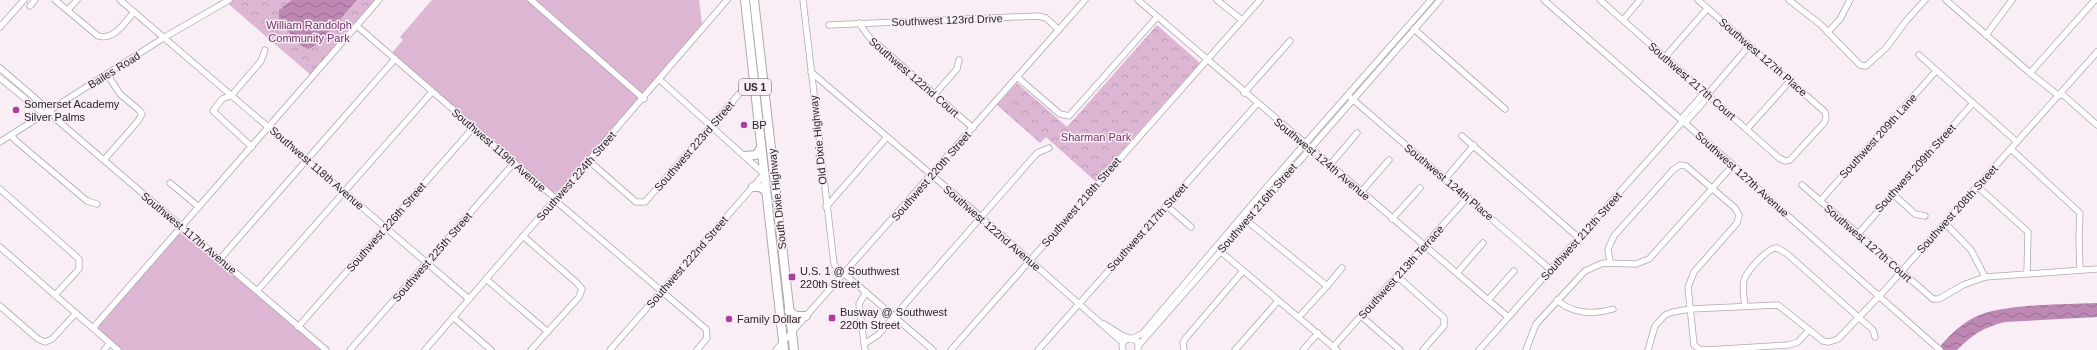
<svg xmlns="http://www.w3.org/2000/svg" width="2097" height="350" font-family="Helvetica,sans-serif">
	<style>
		.grass { fill: #dcb6d3 }
		.forest { fill: url(#forest-crowns) }
		.water { fill: url(#water-waves) }
		.lines { fill: none; stroke-linecap: round; stroke-linejoin: round }
		.minor-casing { stroke: #b2a7b0; stroke-width: 7 }
		.highway-casing { stroke: #b2a7b0; stroke-width: 10 }
		.minor { stroke: #fff; stroke-width: 5.5 }
		.highway { stroke: #fff; stroke-width: 8 }
		.poi-dot { fill: #ab3d9c; stroke: #f9edf6; stroke-width: 1.5 }
		.labels { text-anchor: middle; stroke-width: 3; stroke-linejoin: round; paint-order: stroke }
		.shield { fill: #f9edf6; stroke: #676065; stroke-width: 1 }
		.shield-label { font-size: 10px; font-weight: bold; fill: #282427 }
		.street-label { font-size: 11px; fill: #282427; stroke: #f9edf6 }
		.park-label { font-size: 11px; fill: #74326a; stroke: #f9edf6 }
		.poi-label { font-size: 11px; fill: #282427; stroke: #f9edf6; text-anchor: start }
	</style>
	<defs>
		<pattern id="forest-crowns" width="20" height="18" patternUnits="userSpaceOnUse"><rect width="20" height="18" fill="#dcb6d3"/><path d="M2 6a3 3 0 1 1 6 0M12 15a3 3 0 1 1 6 0" fill="none" stroke="#bd9cb5"/></pattern>
		<pattern id="water-waves" width="16" height="10" patternUnits="userSpaceOnUse"><rect width="16" height="10" fill="#be88b4"/><path d="M0 5q4-4 8 0t8 0" fill="none" stroke="#9a6f92"/></pattern>
	</defs>
	<rect width="100%" height="100%" fill="#f9edf6"/>
	<g class="grass">
		<polygon points="432,0 699,0 702,25 561,188 554,193 391,54 403,40 400,37"/>
		<polygon points="183,233 186,233 323,350 122,350 99,330 99,325 177,235"/>
	</g>
	<g class="forest">
		<polygon points="224,0 378,0 312,76"/>
		<polygon points="1157,25 1200,63 1095,181 1046,137 1040,143 997,105 1017,83 1067,127"/>
	</g>
	<g class="water">
		<path d="M292 0H357C346 11 322 45 308 49L300 45 279 21V10Z"/>
		<path d="M2097 303V317L2005 322C1984 327 1972 335 1957 350H1937C1947 338 1958 326 1973 318 2001 303 2063 305 2097 303Z"/>
	</g>
	<g class="lines">
		<g class="minor-casing">
			<g id="minor">
				<path d="M55 0 98 36C114 41 125 22 134 12"/>
				<polyline points="120,0 469,299"/>
				<polyline points="531,0 644,99"/>
				<polyline points="803,0 834,264 839,271 848,277 933,350"/>
				<path d="M1138 0C1261 106 1385 211 1508 317"/>
				<polyline points="1217,0 1242,20"/>
				<polyline points="1544,0 1733,165 1780,209 1940,350"/>
				<polyline points="1600,0 1779,158 1785,161 1790,160 1824,123 1826,118 1825,112 1698,0"/>
				<polyline points="1789,0 1820,24 1860,65 1866,66 1886,48 1906,21 1925,0"/>
				<polyline points="1946,0 2030,73 2059,96"/>
				<polyline points="30,6 35,0"/>
				<polyline points="68,10 77,0"/>
				<polyline points="1623,20 1640,0"/>
				<polyline points="859,23 869,37 973,128"/>
				<polyline points="829,25 1038,16 1046,18 1059,30"/>
				<polyline points="357,26 555,198 557,202 706,329 707,338 697,350"/>
				<polyline points="0,27 24,0"/>
				<polyline points="1414,29 1505,109"/>
				<polyline points="1828,32 1840,19 1850,0"/>
				<polyline points="1986,35 2012,0"/>
				<polyline points="1919,55 2017,142"/>
				<polyline points="1665,57 1707,9"/>
				<polyline points="0,68 50,111 57,120 326,350"/>
				<polyline points="811,72 981,217 1123,343"/>
				<polyline points="2030,73 2095,0"/>
				<polyline points="1017,77 1060,114 1069,116 1157,17"/>
				<polyline points="0,78 44,114 47,115"/>
				<polyline points="1244,93 1290,41"/>
				<polyline points="2061,93 2097,125"/>
				<polyline points="935,94 957,69 959,60"/>
				<polyline points="232,95 222,99 213,111 252,147"/>
				<polyline points="232,95 261,61 265,50"/>
				<polyline points="1707,95 1749,46"/>
				<polyline points="1351,98 1551,270"/>
				<polyline points="1681,119 1705,92"/>
				<polyline points="1685,123 1709,96"/>
				<polyline points="1747,129 1790,81"/>
				<polyline points="11,135 15,140 87,201 97,204"/>
				<polyline points="1462,136 1579,238"/>
				<polyline points="0,142 165,37 229,0"/>
				<polyline points="2011,149 2080,213 2079,237 2080,270"/>
				<polyline points="104,160 138,121 142,114 139,110 120,94 107,74"/>
				<polyline points="588,160 636,202 645,202 746,86"/>
				<polyline points="1330,165 1357,133"/>
				<polyline points="1446,178 1474,145"/>
				<polyline points="170,183 199,207"/>
				<polyline points="1802,185 1933,299 1939,299 1963,285 1985,277 2097,269"/>
				<polyline points="1978,187 2028,232 2027,273"/>
				<polyline points="0,189 79,259 79,269 55,295"/>
				<polyline points="1361,192 1389,160"/>
				<polyline points="1893,194 1915,214 1925,216"/>
				<polyline points="1820,201 1936,71"/>
				<polyline points="1166,205 1191,227"/>
				<polyline points="826,207 887,137"/>
				<polyline points="1392,219 1420,188"/>
				<polyline points="1247,221 1327,286 1299,317"/>
				<polyline points="1945,223 1971,250 1985,277"/>
				<polyline points="1858,234 1973,103"/>
				<polyline points="523,236 577,283 582,289 579,297 531,350"/>
				<polyline points="0,247 118,350"/>
				<polyline points="1220,251 1337,350"/>
				<polyline points="220,259 395,59"/>
				<polyline points="1610,262 1608,249 1614,236 1673,170 1680,165 1686,166 1735,208 1739,215 1737,223 1694,272 1688,287 1694,345 1699,349 1707,350 1788,345 1798,342 1809,330"/>
				<polyline points="1457,273 1483,243"/>
				<polyline points="1397,276 1444,318 1444,326 1423,350"/>
				<polyline points="486,279 548,332"/>
				<polyline points="1327,286 1342,268"/>
				<polyline points="257,291 432,92"/>
				<polyline points="1488,300 1514,271"/>
				<path d="M1557 300C1572 314 1595 315 1613 309"/>
				<polyline points="0,306 38,339 45,342 52,339 76,313"/>
				<path d="M1745 306C1744 298 1742 288 1744 280 1747 271 1768 247 1777 248L1786 253 1873 330 1875 337"/>
				<polyline points="1361,316 1400,350"/>
				<polyline points="453,317 491,350"/>
				<polyline points="1104,324 1123,336 1129,338"/>
				<polyline points="298,327 473,128"/>
				<polyline points="93,328 379,0"/>
				<polyline points="1134,338 1143,333 1265,189 1431,0"/>
				<polyline points="864,344 878,335 1037,153 1049,148"/>
				<polyline points="1139,345 1440,0"/>
				<polyline points="1333,347 1468,197"/>
				<polyline points="104,350 110,343"/>
				<polyline points="350,350 514,163"/>
				<path d="M425 350C525 233 627 117 727 0"/>
				<polyline points="610,350 764,174 660,80"/>
				<polyline points="776,350 1085,0"/>
				<polyline points="865,350 859,304 866,292"/>
				<polyline points="951,350 1260,0"/>
				<polyline points="1038,350 1257,104"/>
				<polyline points="1123,350 1122,346 1124,341 1131,338 1138,342 1138,350"/>
				<polyline points="1184,350 1183,343 1185,339 1243,271"/>
				<polyline points="1235,350 1278,301"/>
				<polyline points="1303,350 1318,333"/>
				<polyline points="1479,350 1683,121"/>
				<polyline points="1526,350 1536,324 1585,271 1603,263 1636,264 1649,259 1733,165"/>
				<polyline points="1648,350 1655,326 1665,315 1673,312 1690,309 1778,305 1823,341 1829,342 1838,339 1884,291 2097,52"/>
			</g>
		</g>
		<g class="highway-casing">
			<g id="highway">
				<polyline points="745,0 784,350"/>
				<polyline points="754,0 794,350"/>
				<polyline points="746,156 756,155 761,148"/>
				<polyline points="753,187 760,187 766,191"/>
				<polyline points="789,311 796,316 806,316"/>
			</g>
		</g>
		<use href="#minor" class="minor"/>
		<use href="#highway" class="highway"/>
	</g>
	<g class="poi-dot">
		<circle cx="16" cy="110" r="4"/>
		<circle cx="744" cy="125" r="4"/>
		<rect x="788" y="273" width="8" height="8" rx="2"/>
		<rect x="828" y="314" width="8" height="8" rx="2"/>
		<circle cx="729" cy="319" r="4"/>
	</g>
	<g class="labels">
		<rect class="shield" x="739" y="79" width="32" height="16" rx="3"/>
		<g class="shield-label">
			<text x="755" y="91">US 1</text>
		</g>
		<g class="street-label">
			<text transform="translate(947 20) rotate(-2)" y="4">Southwest 123rd Drive</text>
			<text transform="translate(1763 57) rotate(41)" y="4">Southwest 127th Place</text>
			<text transform="translate(114 70) rotate(-32)" y="4">Bailes Road</text>
			<text transform="translate(914 77) rotate(41)" y="4">Southwest 122nd Court</text>
			<text transform="translate(1692 81) rotate(41)" y="4">Southwest 217th Court</text>
			<text transform="translate(1878 136) rotate(-48)" y="4">Southwest 209th Lane</text>
			<text transform="translate(818 140) rotate(-96)" y="4">Old Dixie Highway</text>
			<text transform="translate(694 146) rotate(-49)" y="4">Southwest 223rd Street</text>
			<text transform="translate(499 150) rotate(41)" y="4">Southwest 119th Avenue</text>
			<text transform="translate(1322 159) rotate(40)" y="4">Southwest 124th Avenue</text>
			<text transform="translate(317 168) rotate(41)" y="4">Southwest 118th Avenue</text>
			<text transform="translate(1915 168) rotate(-48)" y="4">Southwest 209th Street</text>
			<text transform="translate(1742 174) rotate(42)" y="4">Southwest 127th Avenue</text>
			<text transform="translate(576 176) rotate(-49)" y="4">Southwest 224th Street</text>
			<text transform="translate(931 176) rotate(-49)" y="4">Southwest 220th Street</text>
			<text transform="translate(1449 182) rotate(40)" y="4">Southwest 124th Place</text>
			<text transform="translate(777 199) rotate(-96)" y="4">South Dixie Highway</text>
			<text transform="translate(1081 202) rotate(-49)" y="4">Southwest 218th Street</text>
			<text transform="translate(1257 208) rotate(-49)" y="4">Southwest 216th Street</text>
			<text transform="translate(1957 209) rotate(-48)" y="4">Southwest 208th Street</text>
			<text transform="translate(386 227) rotate(-49)" y="4">Southwest 226th Street</text>
			<text transform="translate(1147 227) rotate(-48)" y="4">Southwest 217th Street</text>
			<text transform="translate(992 228) rotate(41)" y="4">Southwest 122nd Avenue</text>
			<text transform="translate(189 233) rotate(40)" y="4">Southwest 117th Avenue</text>
			<text transform="translate(1581 236) rotate(-48)" y="4">Southwest 212th Street</text>
			<text transform="translate(1868 243) rotate(41)" y="4">Southwest 127th Court</text>
			<text transform="translate(432 257) rotate(-49)" y="4">Southwest 225th Street</text>
			<text transform="translate(687 262) rotate(-49)" y="4">Southwest 222nd Street</text>
			<text transform="translate(1401 272) rotate(-48)" y="4">Southwest 213th Terrace</text>
		</g>
		<g class="park-label">
			<text x="309" y="29">William Randolph<tspan x="309" dy="13">Community Park</tspan></text>
			<text x="1096" y="141">Sharman Park</text>
		</g>
		<g class="poi-label">
			<text x="24" y="108">Somerset Academy<tspan x="24" dy="13">Silver Palms</tspan></text>
			<text x="752" y="129">BP</text>
			<text x="800" y="275">U.S. 1 @ Southwest<tspan x="800" dy="13">220th Street</tspan></text>
			<text x="840" y="316">Busway @ Southwest<tspan x="840" dy="13">220th Street</tspan></text>
			<text x="737" y="323">Family Dollar</text>
		</g>
	</g>
</svg>
